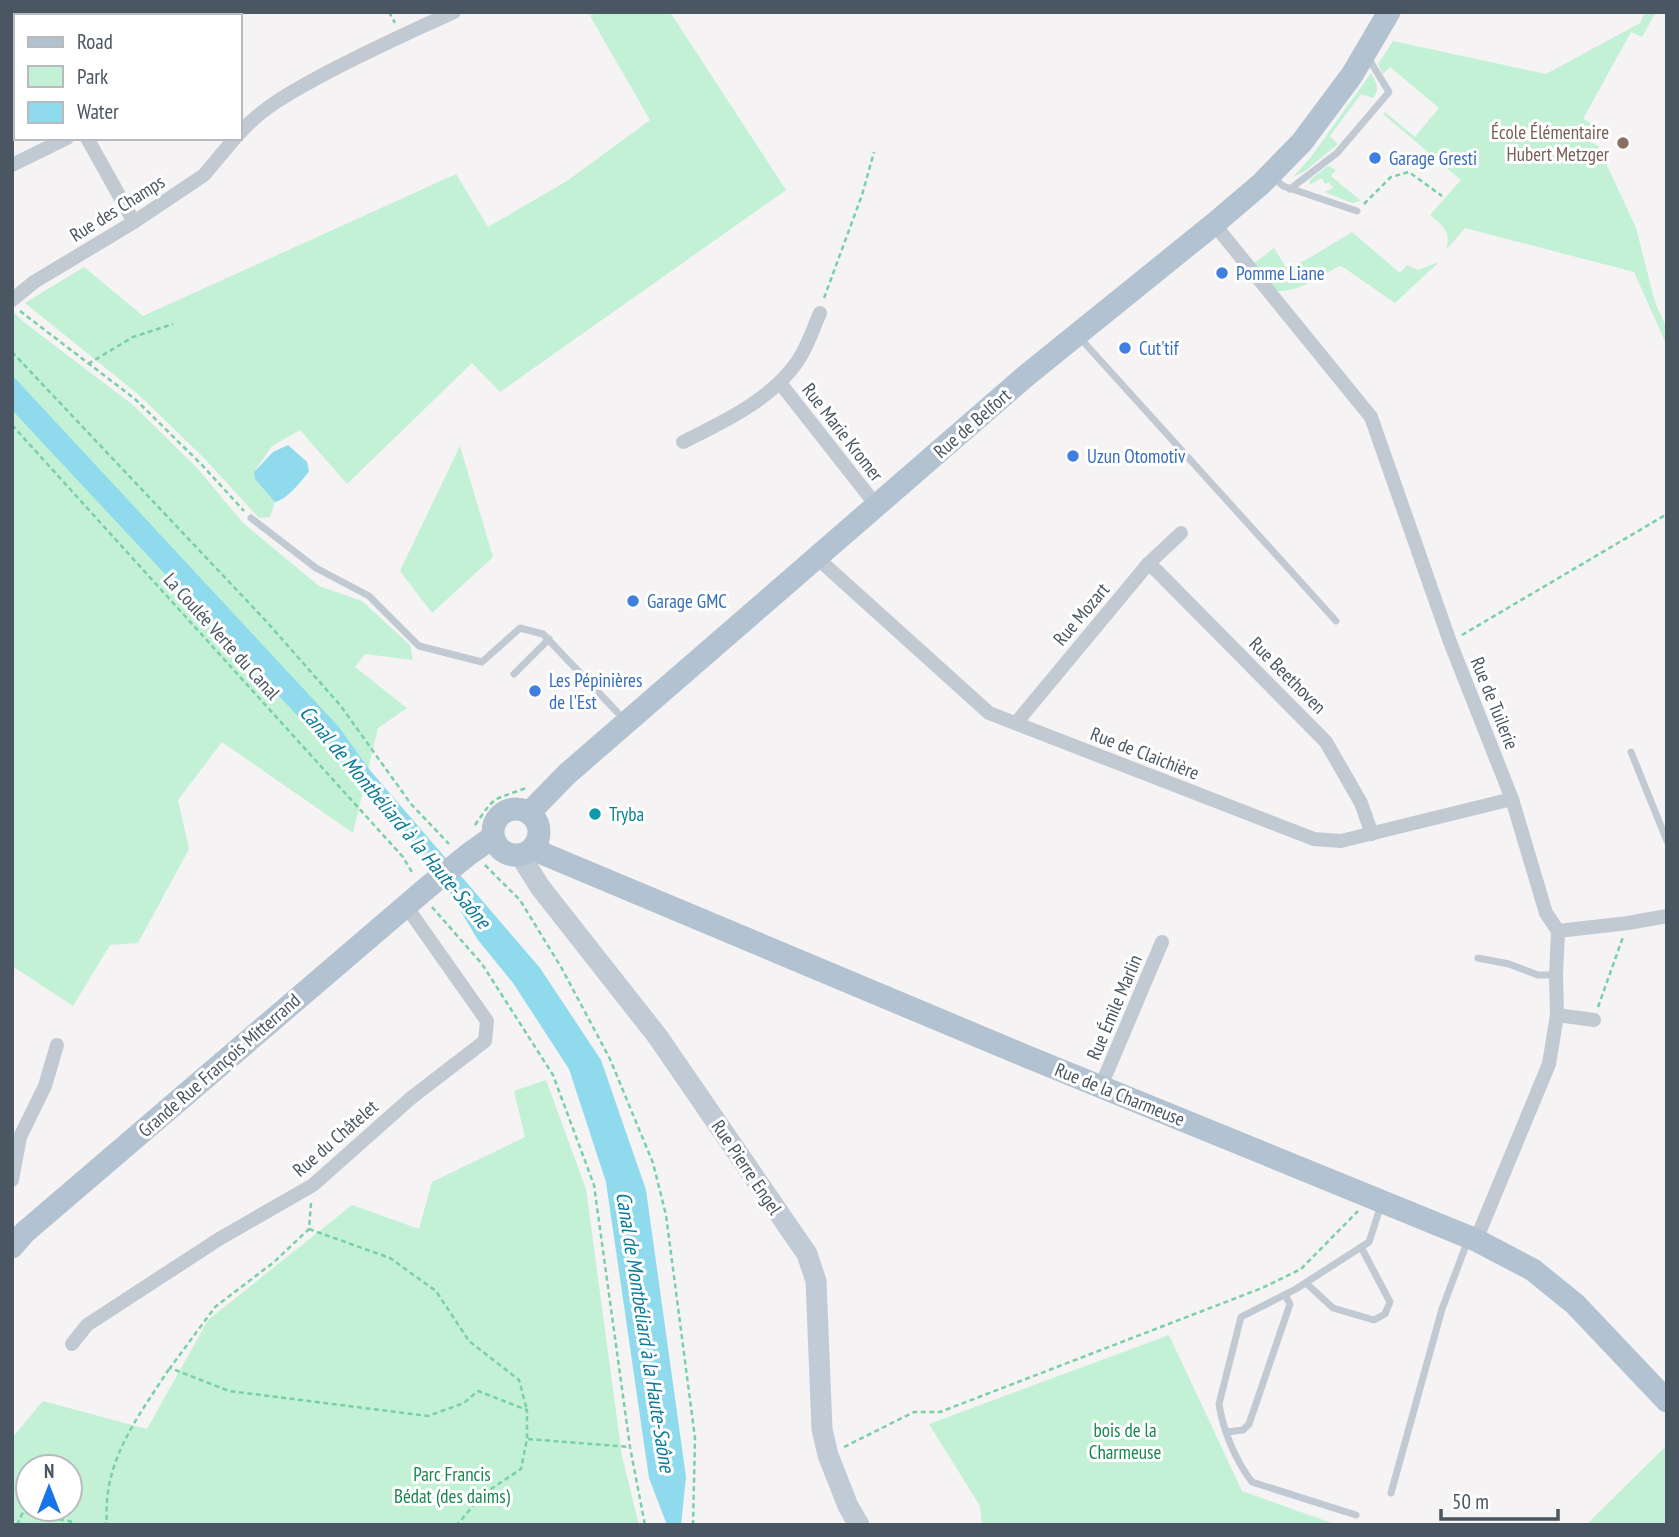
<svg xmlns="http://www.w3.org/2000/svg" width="1679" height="1537" font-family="'PT Sans Narrow',sans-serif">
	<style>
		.green { fill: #c3f1d5; fill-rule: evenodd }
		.water { fill: #90daee }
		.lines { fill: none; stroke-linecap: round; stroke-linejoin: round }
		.path { stroke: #7ad0a6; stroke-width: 2.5; stroke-dasharray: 5 3.5; stroke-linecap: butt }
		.lane { stroke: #c1cad2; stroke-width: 7 }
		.street { stroke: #c1cad2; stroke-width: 14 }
		.secondary { stroke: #c1cbd6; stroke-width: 21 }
		.primary { stroke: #b3c2d1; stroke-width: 23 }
		.education-dot { fill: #8d6e63; stroke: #fff; stroke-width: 2.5 }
		.shop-dot { fill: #3f7fe0; stroke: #fff; stroke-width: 2.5 }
		.culture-dot { fill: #0f9aa8; stroke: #fff; stroke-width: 2.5 }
		.labels { text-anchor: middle; stroke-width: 6; stroke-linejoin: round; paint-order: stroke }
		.education-label { font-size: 19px; fill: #785e54; stroke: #fff; text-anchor: end }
		.shop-label { font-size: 19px; fill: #366cbe; stroke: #fff; text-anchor: start }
		.street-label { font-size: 19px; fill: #4a5661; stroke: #fff }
		.culture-label { font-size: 19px; fill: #0d838f; stroke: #fff; text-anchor: start }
		.park-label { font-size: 19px; fill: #17864f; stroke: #fff }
		.water-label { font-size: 21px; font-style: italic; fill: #0c7c9b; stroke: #fff }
	</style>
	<rect width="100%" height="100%" fill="#f5f3f3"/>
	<g class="green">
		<polygon points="596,12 670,12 786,190 500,392 472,363 347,484 300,430 272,446 254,472 275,502 270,517 259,518 204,458 139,395 25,303 84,267 143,316 456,174 488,227 567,181 650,120 590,16"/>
		<path d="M1645 12H1656L1642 37 1631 32 1583 119 1595 125 1587 140 1598 146 1636 228 1655 302 1667 329V346L1634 272 1465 228 1446 250C1452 232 1443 226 1430 215L1461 180 1383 114 1385 112 1415 137 1439 108 1390 67 1383 74 1378 64 1393 41 1546 74 1640 23Z"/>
		<path d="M1371 73C1376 82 1381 89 1373 98L1361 94 1330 136 1338 144 1305 171 1293 177 1311 157Z"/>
		<polygon points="1328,166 1336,170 1331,176 1361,201 1352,203 1325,192 1333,188 1329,182 1325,184 1322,178 1309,185 1311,179"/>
		<path d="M1352 232 1400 273 1407 265 1418 270 1439 262 1395 303 1343 267 1339 266C1319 277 1299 292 1276 291L1253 264 1274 248 1287 269 1311 257Z"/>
		<polygon points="12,311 25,323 133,405 197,468 243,523 319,586 362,601 410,645 413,660 365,654 355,667 407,708 378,728 353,833 222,742 178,800 189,849 138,943 110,945 73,1006 12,966"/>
		<polygon points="460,446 493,557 432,613 400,571"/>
		<path d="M546 1080 586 1189 622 1456 639 1525H12V1438L43 1401 147 1429 208 1320 352 1205 419 1229 432 1182 525 1137 514 1091ZM28 1467H70V1509H28Z"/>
		<polygon points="1169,1335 1242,1491 1337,1525 982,1525 980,1506 929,1424"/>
		<polygon points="1667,1445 1667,1525 1586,1525"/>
	</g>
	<g class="water">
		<polygon points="12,375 338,726 369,769 540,968 601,1060 646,1190 686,1477 681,1525 667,1525 649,1478 606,1182 569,1069 513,983 478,940 431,862 348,770 12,410"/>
		<path d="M288 445 307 462 309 471C301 482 287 499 275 502L255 479 254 472 273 452Z"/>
	</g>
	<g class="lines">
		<g class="path">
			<polyline points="25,12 34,16"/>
			<polyline points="389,12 395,23"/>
			<polyline points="40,16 45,12"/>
			<polyline points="12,52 16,48"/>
			<polyline points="12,101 16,99"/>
			<polyline points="1364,204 1391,177 1409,172 1442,196"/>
			<polyline points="824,298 862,195 874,152"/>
			<polyline points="20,311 135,399 202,465 244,511"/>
			<polyline points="12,352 266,621 340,705 411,804 449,844"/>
			<polyline points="88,364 133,337 173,324"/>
			<polyline points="12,425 403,857 413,874"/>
			<polyline points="1462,635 1667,514"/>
			<path d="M475 825C496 795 491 801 526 788"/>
			<polyline points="485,865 520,900 561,967 610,1059 653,1163 666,1215 695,1438 693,1525"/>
			<polyline points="432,907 482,964 553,1075 594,1185 630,1447 645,1525"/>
			<polyline points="1598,1007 1623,937"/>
			<polyline points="311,1203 309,1229 274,1262 215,1307 170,1368 229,1391 428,1416 464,1403 478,1391 527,1410 527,1439 521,1469 482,1495 457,1525"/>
			<polyline points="309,1229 390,1258 436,1291 469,1341 519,1380 527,1410"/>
			<polyline points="528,1439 630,1447"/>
			<polyline points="844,1447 914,1412 940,1412 1262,1288 1301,1269 1358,1211"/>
			<polyline points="17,1525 23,1512 73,1522 78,1525"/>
			<path d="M102 1525 107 1523C102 1462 138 1417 169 1369"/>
		</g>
		<g class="lane">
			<polyline points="1274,178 1283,186 1357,211"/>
			<polyline points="1290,189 1337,153 1389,92 1367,56"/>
			<polyline points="1080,338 1336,621"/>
			<polyline points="251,518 316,568 369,596 419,646 482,662 520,628 543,634 617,712"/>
			<polyline points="514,674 549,639"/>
			<polyline points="1631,752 1667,841"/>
			<polyline points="1478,958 1509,964 1538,975 1556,975"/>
			<polyline points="1306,1283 1333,1308 1374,1320 1385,1314 1390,1302 1361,1247"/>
			<polyline points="1227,1432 1243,1430 1249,1424 1290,1304 1285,1295"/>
			<polyline points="1391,1493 1442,1309 1468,1240"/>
			<path d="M1356 1515 1252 1482C1236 1461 1223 1431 1219 1404L1241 1317 1296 1289 1369 1242 1381 1205"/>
		</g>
		<g class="street">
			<path d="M240 133C263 106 297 89 328 72 369 51 411 31 454 12"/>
			<polyline points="87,138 134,222"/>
			<polyline points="12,165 67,138"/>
			<polyline points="1214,224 1371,417 1450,642 1512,799 1546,913 1558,931 1556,975 1557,1015 1549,1064 1476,1240"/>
			<polyline points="12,300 34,282 134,222 204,175 235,138"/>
			<polyline points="780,383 876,505"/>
			<path d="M683 442C722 423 772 399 797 362 807 348 813 329 820 313"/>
			<polyline points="816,557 989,713 1314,839 1341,841 1512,799"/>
			<polyline points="1148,564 1157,571 1326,742 1361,803 1372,834"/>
			<polyline points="1016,723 1148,564 1181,533"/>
			<polyline points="1558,931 1628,923 1667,916"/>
			<polyline points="1557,1015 1594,1020"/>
			<polyline points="1101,1086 1162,942"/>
			<polyline points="12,1180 20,1137 45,1086 57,1045"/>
			<polyline points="72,1344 87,1325 219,1239 313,1185 411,1098 485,1041 487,1021 406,906"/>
		</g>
		<polyline class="secondary" points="520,855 540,887 658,1037 807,1254 816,1281 822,1429 828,1455 848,1506 859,1525"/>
		<g class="primary">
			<circle cx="516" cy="832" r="23"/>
			<polyline points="529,813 567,774 1027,375 1214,224 1261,184 1302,142 1352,75 1389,12"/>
			<polyline points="534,846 544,854 1023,1055 1476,1240 1533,1270 1575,1304 1667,1401"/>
			<polyline points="12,1247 25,1232 428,887 469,854 493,837"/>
		</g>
	</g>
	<circle class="education-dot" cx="1623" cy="143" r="7"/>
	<g class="shop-dot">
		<circle cx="1375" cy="158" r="7"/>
		<circle cx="1222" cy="273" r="7"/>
		<circle cx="1125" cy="348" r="7"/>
		<circle cx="1073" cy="456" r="7"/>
		<circle cx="633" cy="601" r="7"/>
		<circle cx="535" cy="691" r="7"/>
	</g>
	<circle class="culture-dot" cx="595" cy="814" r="7"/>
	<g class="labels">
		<g class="education-label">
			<text x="1609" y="139">École Élémentaire<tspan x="1609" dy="22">Hubert Metzger</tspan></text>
		</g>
		<g class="shop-label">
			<text x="1389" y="165">Garage Gresti</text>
			<text x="1236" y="280">Pomme Liane</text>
			<text x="1139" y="355">Cut'tif</text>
			<text x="1087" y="463">Uzun Otomotiv</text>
			<text x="647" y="608">Garage GMC</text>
			<text x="549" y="687">Les Pépinières<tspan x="549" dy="22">de l'Est</tspan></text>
		</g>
		<g class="street-label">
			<text transform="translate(117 208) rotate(-32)" y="7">Rue des Champs</text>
			<text transform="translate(972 423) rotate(-41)" y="7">Rue de Belfort</text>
			<text transform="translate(843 432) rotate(52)" y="7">Rue Marie Kromer</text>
			<text transform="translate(1081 614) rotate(-50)" y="7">Rue Mozart</text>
			<text transform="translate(222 636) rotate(48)" y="7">La Coulée Verte du Canal</text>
			<text transform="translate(1288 675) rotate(45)" y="7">Rue Beethoven</text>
			<text transform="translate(1495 703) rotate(68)" y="7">Rue de Tuilerie</text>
			<text transform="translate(1145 753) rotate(21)" y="7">Rue de Claichière</text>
			<text transform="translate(1114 1007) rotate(-67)" y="7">Rue Émile Marlin</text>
			<text transform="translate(219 1065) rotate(-41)" y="7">Grande Rue François Mitterrand</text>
			<text transform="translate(1120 1094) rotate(22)" y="7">Rue de la Charmeuse</text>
			<text transform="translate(335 1138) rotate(-41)" y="7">Rue du Châtelet</text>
			<text transform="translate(747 1167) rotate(56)" y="7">Rue Pierre Engel</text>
		</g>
		<g class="culture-label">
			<text x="609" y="821">Tryba</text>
		</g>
		<g class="park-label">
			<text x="1125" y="1437">bois de la<tspan x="1125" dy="22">Charmeuse</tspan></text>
			<text x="452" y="1481">Parc Francis<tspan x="452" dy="22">Bédat (des daims)</tspan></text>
		</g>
		<g class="water-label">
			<text transform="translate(395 817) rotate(50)" y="7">Canal de Montbéliard à la Haute-Saône</text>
			<text transform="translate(645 1332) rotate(81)" y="7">Canal de Montbéliard à la Haute-Saône</text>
		</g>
	</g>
	<rect width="1679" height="1537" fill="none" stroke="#4a5661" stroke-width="28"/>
	<rect x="14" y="14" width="228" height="126" fill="#ffffff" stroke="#b7bbc0" stroke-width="2"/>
	<rect x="28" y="37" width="35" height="10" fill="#b3c2d1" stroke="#b7bbc0" stroke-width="2"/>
	<text x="77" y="49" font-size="21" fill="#4a5661">Road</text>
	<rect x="28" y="66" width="35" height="21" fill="#c3f1d5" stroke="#b7bbc0" stroke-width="2"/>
	<text x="77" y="84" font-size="21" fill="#4a5661">Park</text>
	<rect x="28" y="102" width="35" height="21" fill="#90daee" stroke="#b7bbc0" stroke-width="2"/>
	<text x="77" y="119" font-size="21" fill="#4a5661">Water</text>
	<g transform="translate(49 1488)"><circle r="33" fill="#ffffff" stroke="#b7bbc0" stroke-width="2"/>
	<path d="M0-5L12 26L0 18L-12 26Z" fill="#1a73e8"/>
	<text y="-10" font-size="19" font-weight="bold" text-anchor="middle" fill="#4a5661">N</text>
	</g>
	<path d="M1441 1509v10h117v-10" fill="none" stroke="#4a5661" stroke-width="3.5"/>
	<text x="1452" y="1509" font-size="21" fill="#4a5661" stroke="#ffffff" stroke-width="5" paint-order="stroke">50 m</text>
</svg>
